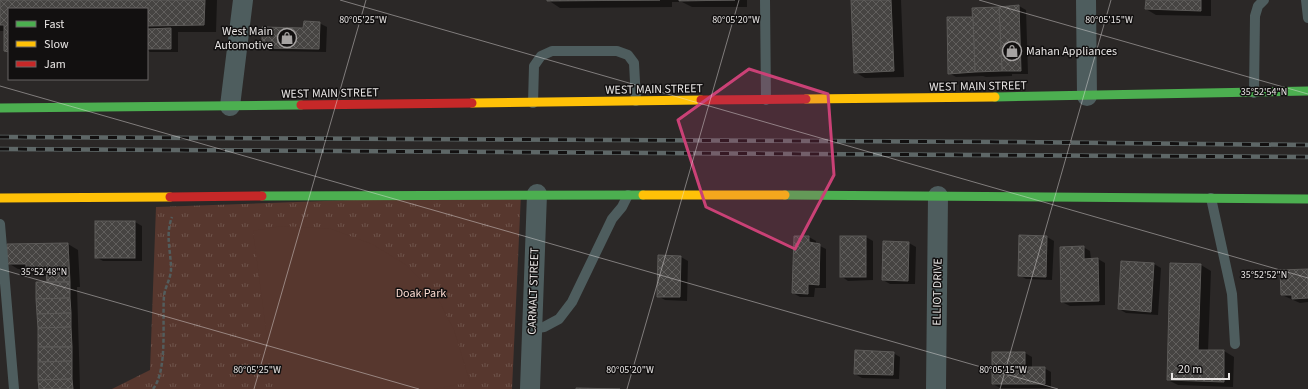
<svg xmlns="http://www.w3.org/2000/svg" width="1308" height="389" font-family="'Source Sans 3',sans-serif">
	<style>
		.grass { fill: url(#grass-tufts) }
		.garden { fill: #57372e }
		.shadow { fill: #0007 }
		.building { fill: url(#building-cross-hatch); stroke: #5c5a58 }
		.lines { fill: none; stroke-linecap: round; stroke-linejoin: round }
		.path { stroke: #535d5d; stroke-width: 2.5; stroke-dasharray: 4 2; stroke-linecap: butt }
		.lane { stroke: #4e5d5e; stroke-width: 10 }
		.street { stroke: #4e5d5e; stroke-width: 20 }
		.fast { stroke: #4caf50; stroke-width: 9 }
		.slow { stroke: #ffc107; stroke-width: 9 }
		.jam { stroke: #c62828; stroke-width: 9 }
		.rail-casing { stroke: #5e6767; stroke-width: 4.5 }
		.rail { stroke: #121010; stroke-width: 3; stroke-dasharray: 9; stroke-linecap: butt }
		.marked { fill: #ca4176; fill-opacity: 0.2; stroke: #ca4176; stroke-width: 3; stroke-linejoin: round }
		.ticks { fill: none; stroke: #e8e5e4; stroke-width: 1; stroke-opacity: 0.45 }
		.labels { text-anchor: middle; stroke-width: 3; stroke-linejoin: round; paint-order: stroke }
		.poi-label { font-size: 12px; fill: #e8e5e4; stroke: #121010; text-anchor: end }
		.street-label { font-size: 12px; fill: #e8e5e4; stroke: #121010 }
		.park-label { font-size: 12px; fill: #fcdad0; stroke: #121010 }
		.ticks-label { font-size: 10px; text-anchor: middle; fill: #e8e5e4; stroke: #121010; stroke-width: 3; stroke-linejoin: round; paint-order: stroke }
	</style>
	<defs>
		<pattern id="grass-tufts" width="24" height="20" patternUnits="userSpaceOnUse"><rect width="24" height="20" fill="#57372e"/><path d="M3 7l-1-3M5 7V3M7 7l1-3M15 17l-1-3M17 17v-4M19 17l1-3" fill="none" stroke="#6f544c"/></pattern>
		<pattern id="building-cross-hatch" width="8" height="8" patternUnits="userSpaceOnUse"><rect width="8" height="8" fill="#464442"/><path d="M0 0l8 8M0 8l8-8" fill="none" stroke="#615f5d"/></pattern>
	</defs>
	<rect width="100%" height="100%" fill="#2b2827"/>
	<polygon class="grass" points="521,194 512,389 112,389 150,370 156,207"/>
	<polygon class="garden" points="282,226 331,229 372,244 406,265 436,295 454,330 470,382 434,389 273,389 273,383 253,231"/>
	<g class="shadow">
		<polygon points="0,0 217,0 216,32 178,32 178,52 150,52 147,50 147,9 9,9 9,53 5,51 5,31 0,31"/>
		<polygon points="548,0 747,0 747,7 692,7 682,2 672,2 672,7 560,8"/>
		<polygon points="852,0 901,0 904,77 865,78 855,72"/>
		<polygon points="1147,0 1211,0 1211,16 1156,15 1146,9"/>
		<polygon points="1019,6 1026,10 1028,74 1012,74 1012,76 986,77 983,76 956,77 949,73 972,18 1000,7"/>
		<polygon points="319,23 327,27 326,52 270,51 263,47"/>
		<polygon points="135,222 142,226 142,261 103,261 96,257"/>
		<polygon points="795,237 809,237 816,241 816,244 826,249 826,288 815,288 814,297 800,297 793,293"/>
		<polygon points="866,237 873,241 873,280 848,281 841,276"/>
		<polygon points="1047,237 1054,241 1052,280 1026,279 1019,275"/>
		<polygon points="909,243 916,247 915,284 890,284 883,280"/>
		<polygon points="68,244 78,250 80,287 77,287 80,389 40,389 48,283 48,276 37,276 27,270 27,269 18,269 8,263 8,245"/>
		<polygon points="1083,247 1090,251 1091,259 1098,259 1105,263 1105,305 1070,306 1062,302"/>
		<polygon points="681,257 688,261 687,301 665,300 658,296"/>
		<polygon points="1122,262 1154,264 1161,268 1158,315 1126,313 1119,309"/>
		<polygon points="1201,265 1211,271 1208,351 1224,351 1234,357 1233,387 1178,385 1168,380"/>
		<polygon points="1308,270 1308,302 1300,303 1282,295"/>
		<polygon points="893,353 900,357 899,379 862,378 855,374"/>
		<polygon points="1025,353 1032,357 1032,368 1044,368 1051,372 1051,388 1000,388 993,384"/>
	</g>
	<g class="building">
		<polygon points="0,0 205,0 204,25 147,26 147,9 9,9 9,52 4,51 4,25 0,25"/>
		<polygon points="547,0 660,0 547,1"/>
		<polygon points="679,0 735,0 679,1"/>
		<polygon points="851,0 891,0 894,71 854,73"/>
		<polygon points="1146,0 1201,0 1201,11 1145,9"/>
		<polygon points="1019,5 1021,71 1002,71 999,7"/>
		<polygon points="999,7 1002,71 975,72 972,8"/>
		<polygon points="947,17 973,17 975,72 948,74"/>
		<polygon points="304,21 320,22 319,49 262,48 262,27 303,28"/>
		<polygon points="171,28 171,49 147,49 147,29"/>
		<rect x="95" y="221" width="40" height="37"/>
		<polygon points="1019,235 1047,236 1046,277 1018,276"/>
		<polygon points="794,236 809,236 809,242 820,244 819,285 808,284 808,294 792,293"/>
		<rect x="840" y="236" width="26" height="41"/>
		<polygon points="883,241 909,242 908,281 882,280"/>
		<polygon points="68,243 70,282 47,282 46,271 26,271 26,264 7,264 7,244"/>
		<polygon points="1084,246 1084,259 1098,258 1099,301 1061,302 1060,247"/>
		<polygon points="658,255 681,256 680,297 657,297"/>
		<polygon points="1121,261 1154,263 1151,312 1118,309"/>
		<polygon points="1170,263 1201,264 1198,350 1224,350 1224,382 1167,380"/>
		<polygon points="1308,269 1308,298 1292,299 1292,295 1281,295 1280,270"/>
		<polygon points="36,282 70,282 70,298 36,299"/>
		<polygon points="70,298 71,313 37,314 36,299"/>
		<polygon points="71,313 71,327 38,328 37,314"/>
		<polygon points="71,327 72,347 38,347 38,328"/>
		<polygon points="38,347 72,347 72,361 38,362"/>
		<polygon points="855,350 894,352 893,375 854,374"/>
		<polygon points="992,352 1025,352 1025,367 1045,367 1045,384 992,384"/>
		<polygon points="72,361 72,379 38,380 38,362"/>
		<polygon points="72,379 73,389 39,389 38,380"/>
		<polygon points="576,388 620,389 576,389"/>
	</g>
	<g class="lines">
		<path class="path" d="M153 389C168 370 162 321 164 296 165 287 171 278 171 269 171 251 165 235 172 217"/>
		<g class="lane">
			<polyline points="765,0 766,100"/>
			<polyline points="1306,0 1308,18"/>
			<polyline points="1254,93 1255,16 1258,6 1264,0"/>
			<polyline points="533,103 534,66 541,56 552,51 617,51 628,55 634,63 636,101"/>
			<polyline points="1211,198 1232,294 1235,344"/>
			<polyline points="0,224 14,389"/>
			<polyline points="532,329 544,327 559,319 572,302 612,219 622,207 628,195"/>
		</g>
		<g class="street">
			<polyline points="1086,0 1087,96"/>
			<polyline points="230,106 243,0"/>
			<polyline points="530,389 537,194"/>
			<polyline points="936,389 938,196"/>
		</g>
		<g class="fast">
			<polyline points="995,97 1308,91"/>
			<polyline points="0,108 301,105"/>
			<polyline points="785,195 1308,199"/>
			<polyline points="262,196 643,195"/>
		</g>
		<g class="slow">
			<polyline points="806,99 995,97"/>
			<polyline points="472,103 701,100"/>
			<polyline points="643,195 785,195"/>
			<polyline points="0,198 170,197"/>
		</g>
		<g class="jam">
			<polyline points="701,100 806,99"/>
			<polyline points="301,105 472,103"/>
			<polyline points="170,197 262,196"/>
		</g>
		<g class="rail-casing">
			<g id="rail">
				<polyline points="0,137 1016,142 1308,145"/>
				<polyline points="0,149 1308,157"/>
			</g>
		</g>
		<use href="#rail" class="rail"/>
	</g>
	<path class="marked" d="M749 69 828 94 834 175 795 249 706 207 678 120Z"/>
	<path class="ticks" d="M340 0 1308 278M979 0 1308 94M0 86 1058 389M0 269 419 389M254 389 366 0M627 389 739 0M1000 389 1111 0"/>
	<defs>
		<g id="shop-ring" transform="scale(1)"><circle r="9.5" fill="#121010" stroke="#a6a3a2" stroke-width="1.5"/><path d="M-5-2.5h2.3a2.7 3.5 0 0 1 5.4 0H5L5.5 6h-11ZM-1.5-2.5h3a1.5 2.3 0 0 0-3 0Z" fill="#a6a3a2"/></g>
	</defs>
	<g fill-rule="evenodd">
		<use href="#shop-ring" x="287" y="38"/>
		<use href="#shop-ring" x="1012" y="51"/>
	</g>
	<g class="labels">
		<g class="poi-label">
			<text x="273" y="35">West Main<tspan x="273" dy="14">Automotive</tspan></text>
			<text x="1026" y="55" text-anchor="start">Mahan Appliances</text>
		</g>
		<g class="street-label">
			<text transform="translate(978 86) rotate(-1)" y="4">WEST MAIN STREET</text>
			<text transform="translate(654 89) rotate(-1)" y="4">WEST MAIN STREET</text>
			<text transform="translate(330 93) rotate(-1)" y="4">WEST MAIN STREET</text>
			<text transform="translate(533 291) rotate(-88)" y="4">CARMALT STREET</text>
			<text transform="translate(937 292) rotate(-89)" y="4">ELLIOT DRIVE</text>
		</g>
		<g class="park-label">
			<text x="421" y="297">Doak Park</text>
		</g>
	</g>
	<g class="ticks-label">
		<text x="363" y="23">80°05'25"W</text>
		<text x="736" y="23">80°05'20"W</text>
		<text x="1109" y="23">80°05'15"W</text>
		<text x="1264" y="95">35°52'54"N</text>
		<text x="44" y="275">35°52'48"N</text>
		<text x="1264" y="278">35°52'52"N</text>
		<text x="257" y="373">80°05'25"W</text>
		<text x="630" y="373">80°05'20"W</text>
		<text x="1003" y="373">80°05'15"W</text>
	</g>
	<rect x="8" y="8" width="140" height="72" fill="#121010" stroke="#686565"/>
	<rect x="16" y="21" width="20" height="6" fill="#4caf50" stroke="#686565"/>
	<text x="44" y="28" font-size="12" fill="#e8e5e4">Fast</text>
	<rect x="16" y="41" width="20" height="6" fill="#ffc107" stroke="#686565"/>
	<text x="44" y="48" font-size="12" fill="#e8e5e4">Slow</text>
	<rect x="16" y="61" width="20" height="6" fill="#c62828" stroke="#686565"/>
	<text x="44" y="68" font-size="12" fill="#e8e5e4">Jam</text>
	<path d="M1172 373v6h57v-6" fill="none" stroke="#e8e5e4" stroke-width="2"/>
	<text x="1178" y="373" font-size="12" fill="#e8e5e4" stroke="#121010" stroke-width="3" paint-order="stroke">20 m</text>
</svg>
